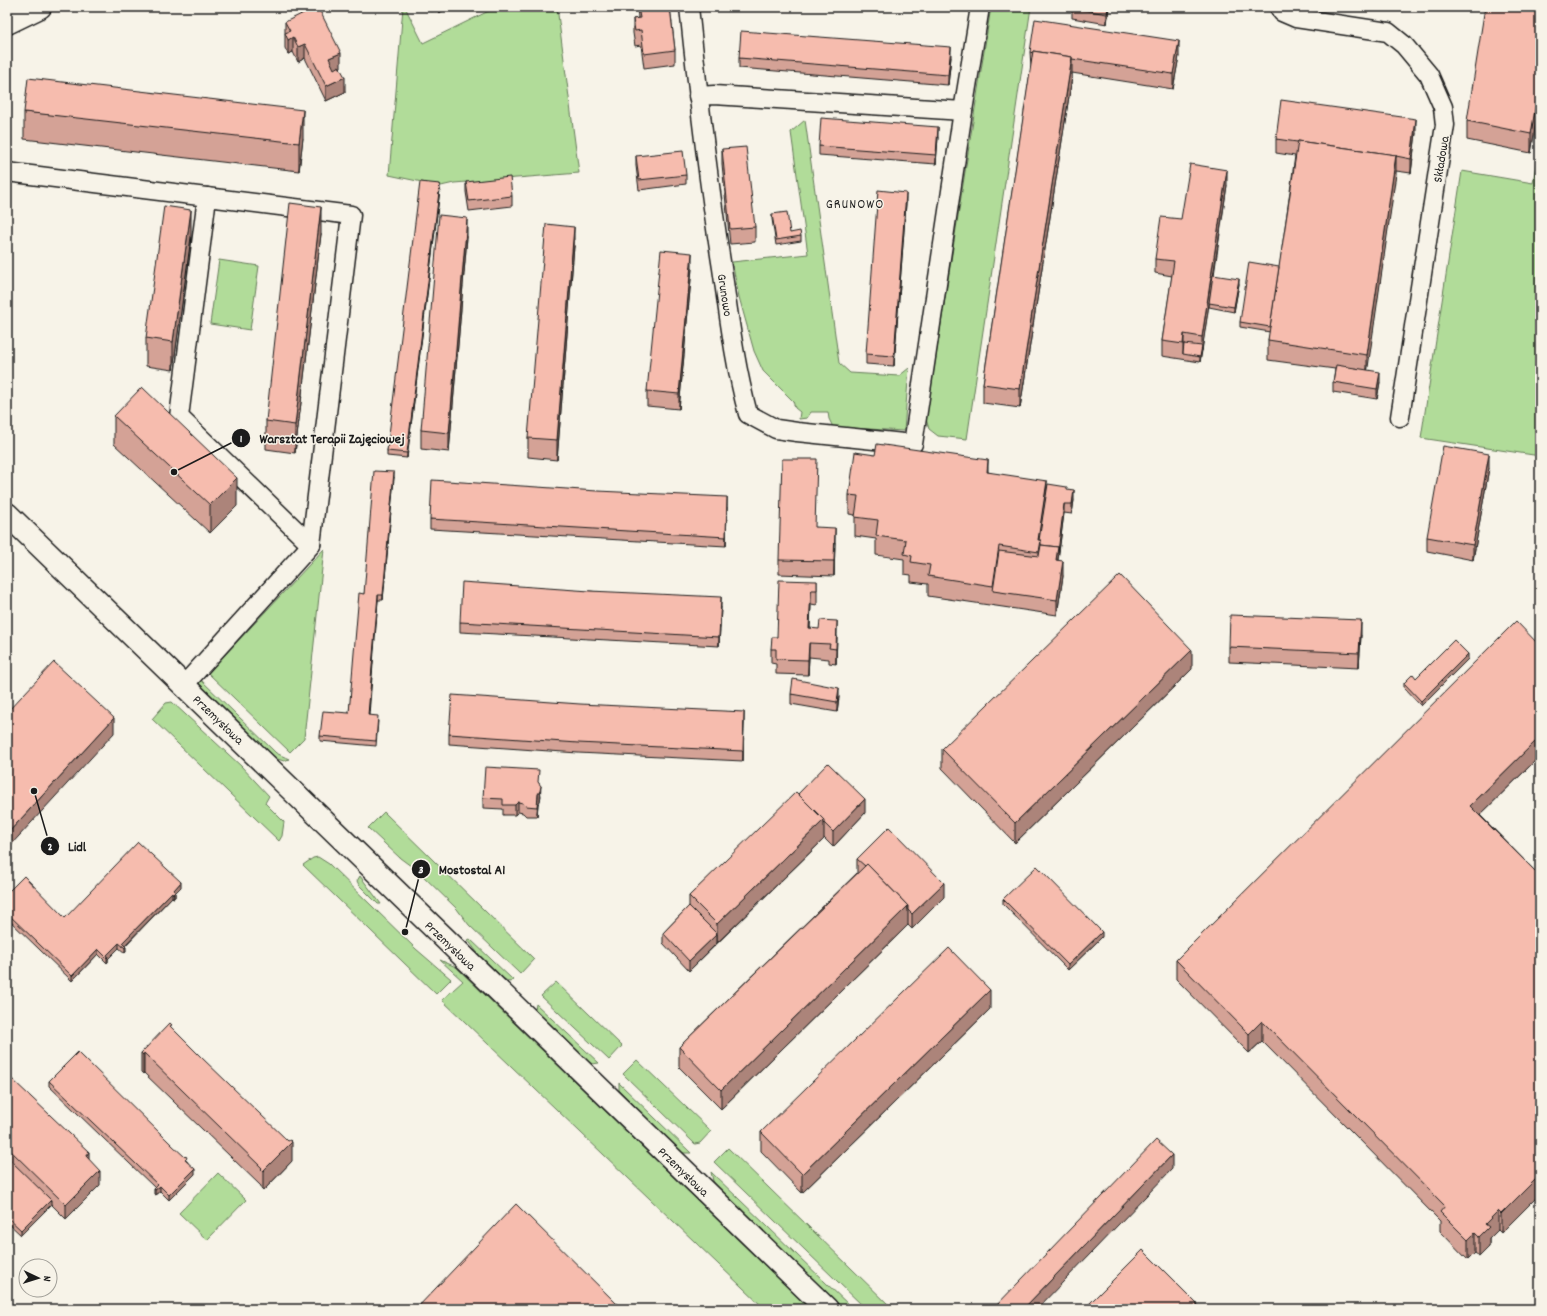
<svg xmlns="http://www.w3.org/2000/svg" width="1547" height="1316" font-family="Dekko,sans-serif">
	<style>
		.green { fill: #b1dc99; stroke: #667c5a }
		.lines { fill: none; stroke-linecap: round; stroke-linejoin: round }
		.street-casing { stroke: #1c1c1c; stroke-width: 21 }
		.secondary-casing { stroke: #1c1c1c; stroke-width: 25 }
		.street { stroke: #f7f3e8; stroke-width: 18 }
		.secondary { stroke: #f7f3e8; stroke-width: 22 }
		.wall { fill: #d4a296; stroke: #1c1c1c }
		.shaded-wall { fill: #ac847a; stroke: #1c1c1c }
		.building { fill: #f6bcae; stroke: #1c1c1c }
		.labels { text-anchor: middle; stroke-width: 3; stroke-linejoin: round; paint-order: stroke }
		.street-label { font-size: 13px; fill: #1c1c1c; stroke: #f7f3e8 }
		.neighbourhood-label { font-size: 14px; letter-spacing: 1px; fill: #1c1c1c; stroke: #f7f3e8 }
		.leader { fill: none; stroke: #1c1c1c; stroke-width: 1.5 }
		.callout-dot { fill: #1c1c1c; stroke: #f7f3e8; stroke-width: 1.5 }
		.mark-label { font-size: 12px; text-anchor: middle; font-weight: bold; fill: #fff }
		.callout-label { font-size: 14px; text-anchor: middle; font-weight: bold; fill: #1c1c1c; stroke: #f7f3e8; stroke-width: 3; stroke-linejoin: round; paint-order: stroke }
	</style>
	<rect width="100%" height="100%" fill="#f7f3e8"/>
	<filter id="ink" filterUnits="userSpaceOnUse"><feTurbulence type="fractalNoise" baseFrequency=".025" numOctaves="2"/><feDisplacementMap in="SourceGraphic" scale="8" xChannelSelector="R" yChannelSelector="G"/><feConvolveMatrix kernelMatrix="1 2 1 2 8 2 1 2 1" color-interpolation-filters="sRGB"/></filter>
	<g filter="url(#ink)">
		<g class="green">
			<polygon points="403,7 405,7 423,43 497,7 557,7 579,173 454,183 441,186 389,175"/>
			<polygon points="991,7 1031,7 967,439 938,436 929,429 926,419"/>
			<polygon points="805,120 839,363 850,373 899,376 909,368 904,431 833,427 829,419 828,412 811,412 807,418 799,419 800,412 795,408 793,401 763,371 754,351 739,297 732,262 808,254 791,132"/>
			<polygon points="1540,140 1540,456 1421,438 1462,171 1533,183"/>
			<polygon points="219,260 259,266 250,330 210,324"/>
			<polygon points="324,549 304,738 290,752 208,673"/>
			<polygon points="199,678 276,753 289,759 284,761 274,758 199,687"/>
			<polygon points="172,702 241,766 269,796 265,803 284,822 282,836 279,841 152,719 166,703"/>
			<polygon points="384,812 534,959 520,974 469,925 457,909 419,872 400,858 368,828"/>
			<polygon points="318,857 329,864 416,949 451,979 436,994 303,865 313,858"/>
			<polygon points="360,876 381,904 378,904 359,885 357,881"/>
			<path d="M470 939 513 980 510 982C494 976 478 954 468 940Z"/>
			<polygon points="440,960 456,967 810,1309 765,1309 442,1000 463,981"/>
			<polygon points="556,982 622,1046 609,1060 541,996"/>
			<polygon points="536,1004 599,1063 592,1064 587,1061 537,1013 535,1009"/>
			<polygon points="637,1060 711,1131 700,1143 695,1144 623,1074"/>
			<polygon points="619,1083 691,1153 683,1153 677,1148 619,1090"/>
			<polygon points="728,1148 893,1309 866,1309 714,1162"/>
			<polygon points="711,1172 853,1309 844,1309 717,1187 713,1181"/>
			<polygon points="218,1173 246,1200 207,1240 179,1213"/>
		</g>
		<g class="lines">
			<g class="street-casing">
				<g id="street">
					<path d="M689 7C698 94 708 181 722 268 729 317 735 366 748 414L776 429 797 432 913 444 963 111 980 7"/>
					<polyline points="1279,7 1282,12 1296,18 1388,32 1404,45 1429,75 1443,107 1445,125 1400,417"/>
					<polyline points="698,96 714,95 963,111"/>
					<polyline points="7,172 351,215 311,545 184,685"/>
					<polyline points="207,197 179,417 311,545"/>
				</g>
			</g>
			<g class="secondary-casing">
				<g id="secondary">
					<polyline points="7,23 40,7"/>
					<polyline points="7,514 827,1309"/>
				</g>
			</g>
			<use href="#street" class="street"/>
			<use href="#secondary" class="secondary"/>
		</g>
		<g class="wall">
			<polygon points="425,7 449,7 439,13 437,8 432,11"/>
			<polygon points="637,7 670,7 675,50 675,64 644,68 641,45 635,46 633,33 633,19 638,18"/>
			<polygon points="1072,7 1109,7 1107,24 1072,18"/>
			<polygon points="1540,7 1540,98 1531,153 1467,140 1467,121"/>
			<polygon points="285,22 341,67 340,68 345,92 326,101 305,58 298,62 293,52 288,54 285,48"/>
			<polygon points="1030,52 1179,56 1173,89 1072,73 1072,77 1020,408 983,403 983,384 1031,67"/>
			<polygon points="951,57 948,85 739,68 739,58"/>
			<polygon points="24,112 303,138 299,171 24,139"/>
			<polygon points="1416,133 1411,173 1396,171 1367,370 1380,382 1377,399 1333,392 1333,382 1335,369 1268,360 1268,340 1270,332 1240,327 1240,322 1279,270 1295,156 1276,153 1276,139"/>
			<polygon points="938,137 936,164 819,155 819,146"/>
			<polygon points="722,149 755,227 755,242 730,244 722,164"/>
			<polygon points="636,156 686,175 686,184 639,190 636,166"/>
			<polygon points="466,182 512,196 512,206 469,211 466,192"/>
			<polygon points="1227,185 1214,275 1239,284 1234,312 1209,307 1209,303 1200,362 1162,356 1162,341 1172,276 1155,273 1155,259 1181,219"/>
			<polygon points="440,189 407,458 387,456 387,451"/>
			<polygon points="906,203 894,366 866,364 866,354"/>
			<polygon points="772,214 790,233 801,236 801,241 776,245 772,219"/>
			<polygon points="321,234 295,453 266,449 266,421"/>
			<polygon points="191,237 173,370 146,366 146,338"/>
			<polygon points="467,237 449,452 421,449 421,430"/>
			<polygon points="574,246 557,460 528,457 528,438"/>
			<polygon points="692,268 679,409 647,406 647,391"/>
			<polygon points="114,416 237,506 210,533 114,444"/>
			<polygon points="1489,468 1473,560 1427,551 1427,537"/>
			<polygon points="988,472 1047,492 1067,489 1074,500 1072,514 1064,513 1058,560 1063,576 1057,615 928,596 928,584 911,582 911,575 904,574 904,559 876,555 876,539 855,536 855,515 849,514 849,495"/>
			<polygon points="394,477 383,600 378,600 369,715 378,721 376,746 320,741 320,736 349,713 364,594"/>
			<polygon points="727,507 726,546 430,529 430,519"/>
			<polygon points="816,527 835,542 834,576 779,574 779,560"/>
			<polygon points="817,581 817,605 811,604 810,628 837,636 836,664 829,663 829,659 809,657 808,675 776,674 776,664 771,663 771,649 777,637"/>
			<polygon points="590,591 721,607 719,646 460,632 460,622"/>
			<polygon points="1361,635 1359,668 1229,662 1229,647"/>
			<polygon points="1540,646 1540,756 1480,815 1540,876 1501,1233 1498,1230 1489,1239 1489,1246 1479,1256 1475,1253 1468,1260 1440,1231 1440,1221 1262,1041 1249,1053 1176,979 1176,960"/>
			<polygon points="1468,659 1421,706 1404,688 1404,683 1416,678"/>
			<polygon points="1192,669 1015,843 942,768 942,749"/>
			<polygon points="791,694 839,697 837,712 791,704"/>
			<polygon points="744,722 743,761 578,753 449,744 449,734"/>
			<polygon points="539,783 541,796 540,801 538,804 537,816 526,816 523,813 518,812 515,815 503,815 503,809 483,808 483,798"/>
			<polygon points="798,794 865,813 833,847 824,838 824,839 689,971 663,943 663,933 689,906 689,896"/>
			<polygon points="857,859 944,897 912,929 908,925 721,1109 679,1067 679,1047 857,873"/>
			<polygon points="181,887 175,893 175,897 173,898 172,897 125,946 126,952 125,953 119,948 108,959 108,962 107,963 98,954 72,981 7,918 7,893 65,918"/>
			<polygon points="1003,899 1102,937 1068,970 1003,904"/>
			<polygon points="990,1009 802,1193 761,1151 761,1132"/>
			<polygon points="172,1028 292,1161 263,1191 261,1189 261,1186 144,1073 143,1074 141,1072 141,1053"/>
			<polygon points="7,1080 100,1185 66,1219 51,1204 21,1235 7,1222"/>
			<polygon points="49,1081 187,1161 195,1174 169,1200 160,1191 155,1195 154,1194 154,1189 155,1188 49,1086"/>
		</g>
		<g class="shaded-wall">
			<polygon points="432,7 437,7 437,8 432,11"/>
			<polygon points="439,7 449,7 439,13"/>
			<polygon points="1108,7 1109,7 1107,24 1107,14"/>
			<polygon points="293,37 293,52 288,54 288,40"/>
			<polygon points="1179,41 1179,56 1173,89 1173,74"/>
			<polygon points="305,44 305,58 298,62 298,47"/>
			<polygon points="951,47 951,57 948,85 948,75"/>
			<polygon points="341,53 341,67 329,73 329,58"/>
			<polygon points="1072,57 1072,77 1020,408 1020,389"/>
			<polygon points="345,77 345,92 326,101 326,86"/>
			<polygon points="1540,79 1540,98 1531,153 1531,134"/>
			<polygon points="303,110 303,138 299,171 299,143"/>
			<polygon points="1416,119 1416,133 1411,173 1411,159"/>
			<polygon points="938,127 938,137 936,164 936,155"/>
			<polygon points="1396,155 1396,174 1367,374 1367,355"/>
			<polygon points="1227,170 1227,185 1202,351 1202,337"/>
			<polygon points="440,184 440,189 407,458 407,453"/>
			<polygon points="906,193 906,203 894,366 894,356"/>
			<polygon points="321,207 321,234 295,453 295,425"/>
			<polygon points="191,210 191,237 173,370 173,342"/>
			<polygon points="467,218 467,237 449,452 449,433"/>
			<polygon points="574,227 574,246 557,460 557,440"/>
			<polygon points="692,253 692,268 679,409 679,394"/>
			<polygon points="1239,279 1239,284 1234,312 1234,307"/>
			<polygon points="1184,334 1184,349 1183,354 1183,344"/>
			<polygon points="1202,346 1202,351 1200,362 1200,357"/>
			<polygon points="1380,372 1380,382 1377,399 1377,389"/>
			<polygon points="1489,454 1489,468 1473,560 1473,545"/>
			<polygon points="988,460 988,479 987,472"/>
			<polygon points="394,472 394,477 383,600 383,595"/>
			<polygon points="237,478 237,506 210,533 210,505"/>
			<polygon points="1047,481 1047,500 1039,571 1039,552 1038,540"/>
			<polygon points="1074,490 1074,500 1072,514 1072,504"/>
			<polygon points="727,497 727,507 726,546 726,537"/>
			<polygon points="1064,504 1064,513 1056,574 1056,560"/>
			<polygon points="835,528 835,542 834,576 834,561"/>
			<polygon points="1063,561 1063,576 1057,615 1057,600"/>
			<polygon points="811,590 811,604 809,643 809,628"/>
			<polygon points="378,595 378,600 368,720 368,715"/>
			<polygon points="721,597 721,607 719,646 719,637"/>
			<polygon points="1361,620 1361,635 1359,668 1359,653"/>
			<polygon points="837,621 837,636 836,664 836,649"/>
			<polygon points="809,643 809,657 808,675 808,660"/>
			<polygon points="1192,650 1192,669 1015,843 1015,823"/>
			<polygon points="1468,654 1468,659 1421,706 1421,701"/>
			<polygon points="839,688 839,697 837,712 837,702"/>
			<polygon points="744,712 744,722 743,761 743,751"/>
			<polygon points="114,718 114,733 7,849 7,834"/>
			<polygon points="1540,737 1540,756 1470,825 1470,806"/>
			<polygon points="541,786 540,801 538,804 537,816 538,794"/>
			<polygon points="865,799 865,813 833,847 833,832"/>
			<polygon points="518,802 518,812 515,815 515,805"/>
			<polygon points="824,820 824,839 717,943 717,924"/>
			<polygon points="181,882 181,887 175,893 175,897 173,898 174,890"/>
			<polygon points="944,883 944,897 912,929 912,914"/>
			<polygon points="172,892 172,897 123,947 122,943"/>
			<polygon points="908,906 908,925 721,1109 721,1090"/>
			<polygon points="1102,932 1102,937 1068,970 1068,965"/>
			<polygon points="717,934 717,943 689,971 689,961"/>
			<polygon points="119,943 119,948 108,959 108,962 107,963 107,955"/>
			<polygon points="126,947 126,952 125,953 125,948"/>
			<polygon points="98,949 98,954 72,981 72,976"/>
			<polygon points="990,990 990,1009 802,1193 802,1174"/>
			<polygon points="1262,1021 1262,1041 1249,1053 1249,1034"/>
			<polygon points="144,1053 144,1073 143,1074 143,1055"/>
			<polygon points="292,1142 292,1161 263,1191 263,1171"/>
			<polygon points="89,1152 89,1167 86,1156"/>
			<polygon points="1172,1155 1172,1169 1037,1309 1023,1309"/>
			<polygon points="195,1169 195,1174 169,1200 169,1195"/>
			<polygon points="100,1171 100,1185 66,1219 66,1205"/>
			<polygon points="1540,1175 1540,1194 1501,1233 1501,1214"/>
			<polygon points="160,1186 160,1191 155,1195 155,1190"/>
			<polygon points="51,1200 51,1205 21,1235 21,1230"/>
			<polygon points="1498,1211 1498,1230 1489,1239 1489,1246 1479,1256 1479,1237 1485,1224"/>
			<polygon points="1475,1233 1475,1253 1468,1260 1468,1240"/>
		</g>
		<g class="building">
			<polygon points="316,7 318,7 341,53 329,58 334,69 339,66 345,77 326,86 305,44 298,47 293,37 288,40 285,33 290,31 285,22"/>
			<polygon points="638,7 670,7 675,50 644,54 641,30 635,31 633,19 640,18"/>
			<polygon points="1072,7 1108,7 1107,14 1072,8"/>
			<polygon points="1485,7 1540,7 1540,79 1531,134 1467,121"/>
			<polygon points="1035,19 1179,41 1173,74 1072,59 1072,57 1033,51 1033,53 1030,52"/>
			<polygon points="741,31 951,47 948,75 739,58"/>
			<polygon points="1033,51 1072,57 1020,389 983,384"/>
			<polygon points="28,78 303,110 299,143 24,112"/>
			<polygon points="1281,100 1416,119 1411,159 1396,156 1396,155 1298,141 1297,142 1276,139"/>
			<polygon points="821,118 938,127 936,155 819,146"/>
			<polygon points="1298,141 1396,155 1367,355 1268,340"/>
			<polygon points="746,147 755,227 730,229 722,149"/>
			<polygon points="683,151 686,175 639,180 636,156"/>
			<polygon points="1190,164 1227,170 1202,337 1184,334 1183,344 1162,341 1174,261 1155,259 1161,217 1181,219"/>
			<polygon points="510,177 512,196 469,201 466,182"/>
			<polygon points="420,182 440,184 407,453 387,451"/>
			<polygon points="878,190 906,193 894,356 866,354"/>
			<polygon points="290,203 321,207 295,425 266,421"/>
			<polygon points="164,206 191,210 173,342 146,338"/>
			<polygon points="787,212 790,233 800,231 801,236 776,240 772,214"/>
			<polygon points="439,215 467,218 449,433 421,430"/>
			<polygon points="546,224 574,227 557,440 528,438"/>
			<polygon points="661,250 692,253 679,394 647,391"/>
			<polygon points="1249,262 1279,267 1270,327 1240,322"/>
			<polygon points="1213,275 1239,279 1234,307 1209,303"/>
			<polygon points="1184,344 1202,346 1200,357 1183,354"/>
			<polygon points="1336,365 1380,372 1377,389 1333,382"/>
			<polygon points="142,387 237,478 210,505 114,416"/>
			<polygon points="877,444 988,460 987,472 1047,481 1038,540 1041,540 1039,552 999,546 993,586 928,576 930,565 911,562 912,556 904,554 906,540 876,536 878,520 855,517 858,496 849,495 855,452 875,455"/>
			<polygon points="1443,446 1489,454 1473,545 1427,537"/>
			<polygon points="782,459 817,459 815,527 835,528 834,561 779,560"/>
			<polygon points="374,471 394,472 383,595 378,595 368,715 378,716 376,741 320,736 323,711 349,713 359,593 364,594"/>
			<polygon points="432,480 597,491 727,497 726,537 430,519"/>
			<polygon points="1048,484 1067,487 1067,489 1074,490 1072,504 1064,504 1058,552 1058,547 1041,545 1041,540 1039,540"/>
			<polygon points="1041,545 1058,547 1056,560 1063,561 1057,600 993,591 999,551 1039,556"/>
			<polygon points="1120,575 1192,650 1015,823 942,749"/>
			<polygon points="779,580 817,581 817,590 811,590 809,628 819,629 820,620 837,621 836,649 829,648 830,644 809,643 808,660 776,659 776,649 771,649 772,637 777,637"/>
			<polygon points="462,582 590,591 721,597 719,637 460,622"/>
			<polygon points="1230,615 1361,620 1359,653 1229,647"/>
			<polygon points="1516,621 1540,646 1540,737 1470,806 1540,876 1540,1175 1501,1214 1498,1211 1485,1224 1489,1227 1479,1237 1475,1233 1468,1240 1440,1212 1445,1206 1262,1021 1249,1034 1176,960"/>
			<polygon points="1454,640 1468,654 1421,701 1404,683 1413,674 1416,678"/>
			<polygon points="54,662 114,718 7,834 7,712"/>
			<polygon points="793,679 839,688 837,702 791,694"/>
			<polygon points="452,695 580,704 744,712 743,751 578,743 449,734"/>
			<polygon points="828,763 865,799 833,832 824,823 824,820 798,794"/>
			<polygon points="485,767 539,770 538,782 541,786 540,791 538,794 537,807 526,806 523,803 518,802 515,805 503,805 503,799 483,798"/>
			<polygon points="796,792 824,820 717,924 689,896"/>
			<polygon points="889,827 944,883 912,914 908,910 908,906 867,864 865,866 857,859"/>
			<polygon points="138,842 181,882 174,890 175,892 173,894 172,892 122,943 126,947 125,948 119,943 107,955 108,957 107,958 98,949 72,976 7,913 7,893 24,876 65,918"/>
			<polygon points="867,864 908,906 721,1090 679,1047"/>
			<polygon points="1037,866 1102,932 1068,965 1003,899"/>
			<polygon points="689,906 717,934 689,961 663,933"/>
			<polygon points="949,948 990,990 802,1174 761,1132"/>
			<polygon points="170,1023 172,1025 170,1026 201,1057 288,1141 290,1140 292,1142 263,1171 261,1169 262,1168 144,1053 143,1055 141,1053"/>
			<polygon points="78,1052 172,1145 185,1157 186,1156 187,1158 185,1160 195,1169 169,1195 160,1186 155,1190 154,1189 158,1185 49,1081"/>
			<polygon points="12,1079 89,1152 86,1156 100,1171 66,1205 7,1147 7,1080"/>
			<polygon points="1156,1140 1172,1155 1023,1309 993,1309"/>
			<polygon points="7,1157 51,1200 21,1230 7,1217"/>
			<polygon points="516,1204 622,1309 416,1309"/>
			<polygon points="1143,1250 1202,1309 1084,1309"/>
		</g>
	</g>
	<g class="labels">
		<g class="street-label">
			<text transform="translate(1440 159) rotate(-81)" y="5">Składowa</text>
			<text transform="translate(726 295) rotate(81)" y="5">Grunowo</text>
			<text transform="translate(219 719) rotate(44)" y="5">Przemysłowa</text>
			<text transform="translate(451 945) rotate(44)" y="5">Przemysłowa</text>
			<text transform="translate(684 1171) rotate(44)" y="5">Przemysłowa</text>
		</g>
		<g class="neighbourhood-label">
			<text x="855" y="208">GRUNOWO</text>
		</g>
	</g>
	<path class="leader" d="M174 472L241 438M34 791L50 846M405 932L421 869"/>
	<g class="callout-dot">
		<circle cx="174" cy="472" r="4"/>
		<circle cx="34" cy="791" r="4"/>
		<circle cx="405" cy="932" r="4"/>
		<circle cx="241" cy="438" r="10"/>
		<circle cx="50" cy="846" r="10"/>
		<circle cx="421" cy="869" r="10"/>
	</g>
	<g class="mark-label">
		<text x="241" y="442">1</text>
		<text x="50" y="850">2</text>
		<text x="421" y="873">3</text>
	</g>
	<g class="callout-label">
		<text x="332" y="443">Warsztat Terapii Zajęciowej</text>
		<text x="77" y="851">Lidl</text>
		<text x="472" y="874">Mostostal A1</text>
	</g>
	<rect width="1547" height="1316" fill="none" stroke="#f7f3e8" stroke-width="24"/>
	<rect x="12" y="12" width="1523" height="1292" fill="none" stroke="#1c1c1c" stroke-width="1.5" filter="url(#ink)"/>
	<g transform="translate(38 1278) rotate(94)"><circle r="19" fill="#f7f3e8" stroke="#9f9d96"/>
	<path d="M0-3L7 15L0 10L-7 15Z" fill="#1c1c1c"/>
	<text y="-6" font-size="11" font-weight="bold" text-anchor="middle" fill="#1c1c1c">N</text>
	</g>
</svg>
